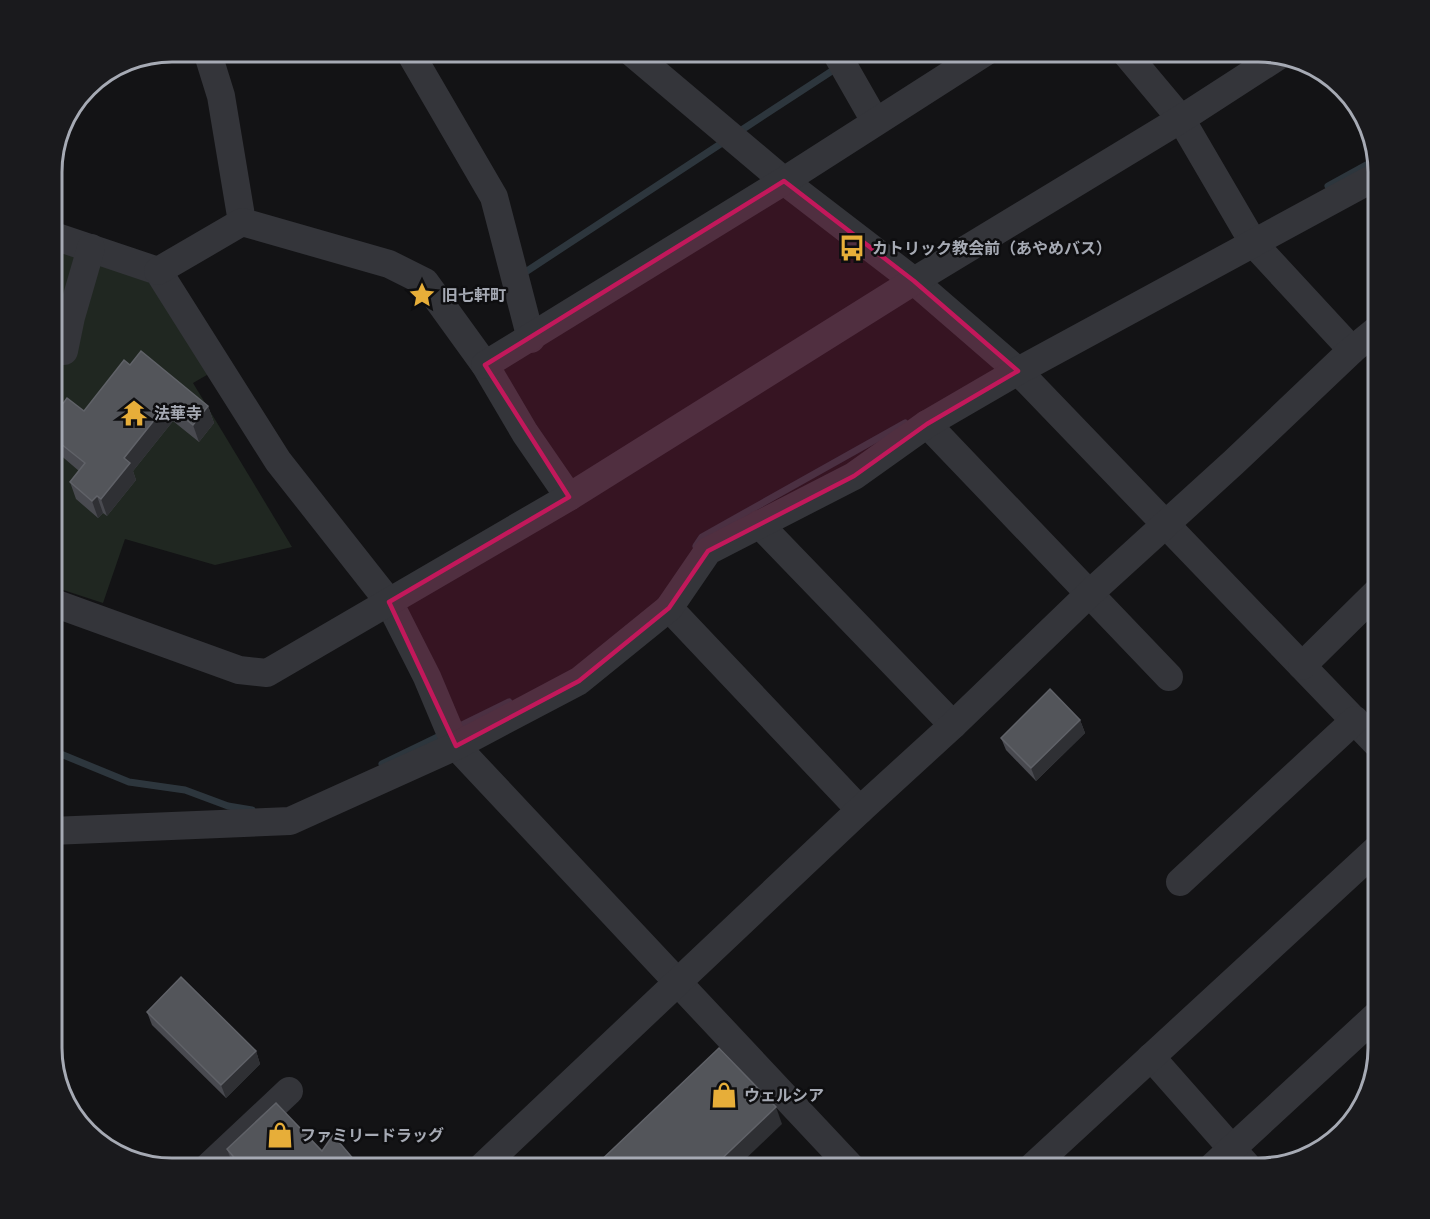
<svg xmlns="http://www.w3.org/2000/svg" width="1430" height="1219" font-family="'PT Sans','Noto Sans JP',sans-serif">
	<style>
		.green { fill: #202721 }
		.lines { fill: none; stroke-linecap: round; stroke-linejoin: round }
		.stream { stroke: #2d363d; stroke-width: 7 }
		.minor { stroke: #34353a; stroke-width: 28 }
		.wall { fill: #494a50 }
		.shaded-wall { fill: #2f3034 }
		.building { fill: #53555a; stroke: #606268; stroke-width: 1.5 }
		.marked { fill: #c2185b; fill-opacity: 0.2; stroke: #c2185b; stroke-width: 4.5; stroke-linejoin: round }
		.labels { text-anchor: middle; stroke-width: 5; stroke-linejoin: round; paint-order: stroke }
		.poi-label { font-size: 16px; font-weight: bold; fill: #a6aab4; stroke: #0e0e10; text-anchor: start }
		.rim { fill: none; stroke: #a6aab4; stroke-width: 3 }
	</style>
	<rect width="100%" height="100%" fill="#131315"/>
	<polygon class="green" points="51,248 145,277 212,372 193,383 292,547 215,565 125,539 103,603 51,586"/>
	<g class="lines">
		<g class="stream">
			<polyline points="847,61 860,51"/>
			<polyline points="737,133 838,67"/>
			<polyline points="1328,186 1377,159"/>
			<polyline points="524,273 725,141"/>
			<polyline points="696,546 702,537 905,423"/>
			<polyline points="454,729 509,702"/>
			<polyline points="51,750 129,782 185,790 228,806 252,810"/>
			<polyline points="382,764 444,734"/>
		</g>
		<g class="minor">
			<polyline points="207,51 221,96 242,222"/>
			<polyline points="409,51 494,197 531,339"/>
			<polyline points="630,51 784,181 914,281 1018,371 1379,746"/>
			<polyline points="835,51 875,121"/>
			<polyline points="1124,51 1181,119 1254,244 1352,350"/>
			<polyline points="51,235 158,271 278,461 389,602 427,677 456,746 852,1168"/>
			<polyline points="158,271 242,222 389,264 425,282 485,365 525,433 569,497"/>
			<polyline points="64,351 71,317 91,248"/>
			<polyline points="485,365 784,181 987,51"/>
			<polyline points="927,424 1169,677"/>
			<polyline points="759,524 953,725"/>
			<polyline points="51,602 239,670 267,673 569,497 914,281 1181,119 1280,55"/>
			<polyline points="669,608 860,810"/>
			<polyline points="1302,666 1379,590"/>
			<polyline points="51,831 290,821 456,746 579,681 669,608 708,551 854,476 927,424 1018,371 1379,175"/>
			<polyline points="1180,882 1355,720"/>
			<polyline points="1151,1057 1249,1168"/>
			<polyline points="207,1168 289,1091"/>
			<polyline points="481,1168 860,810 953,725 1089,594 1234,462 1352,350 1379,328"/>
			<polyline points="1031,1168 1379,847"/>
			<polyline points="1211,1168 1379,1013"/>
		</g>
	</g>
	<g class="wall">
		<polygon points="130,365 208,406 214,423 199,442 173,421 133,471 136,480 107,516 103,513 98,518 76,499 70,482 79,471 58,453 51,461 51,396 62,405 84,411"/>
		<polygon points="1080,720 1085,733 1036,781 1006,750 1001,738"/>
		<polygon points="147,1012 256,1051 260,1064 226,1098 152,1025"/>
		<polygon points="227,1149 322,1151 357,1168 234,1168"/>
	</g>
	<g class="shaded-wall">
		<polygon points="167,404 173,421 133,471 136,480 107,516 101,499 124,458"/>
		<polygon points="208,406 214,423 199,442 193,425"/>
		<polygon points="51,436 58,453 51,461"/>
		<polygon points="97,496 103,513 98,518 92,501"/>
		<polygon points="1080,720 1085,733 1036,781 1031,768"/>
		<polygon points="256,1051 260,1064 226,1098 221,1085"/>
		<polygon points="776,1107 782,1124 736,1168 712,1168"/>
	</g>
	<g class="building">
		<polygon points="141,351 208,406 193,425 167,404 124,458 130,463 101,499 97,496 92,501 70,482 85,463 51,436 51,396 62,405 67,398 84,411 124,360 130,365"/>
		<polygon points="1050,689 1080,720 1031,768 1001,738"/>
		<polygon points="181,977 256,1051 221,1085 147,1012"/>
		<polygon points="719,1048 776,1107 712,1168 593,1168"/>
		<polygon points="276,1103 322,1151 333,1135 355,1161 354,1168 243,1168 227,1149"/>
	</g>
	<path class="marked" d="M784 181 914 281 1018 371 927 424 854 476 708 551 669 608 579 681 456 746 389 602 569 497 485 365Z"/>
	<defs>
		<g id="bus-bare" transform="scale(2.07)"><path d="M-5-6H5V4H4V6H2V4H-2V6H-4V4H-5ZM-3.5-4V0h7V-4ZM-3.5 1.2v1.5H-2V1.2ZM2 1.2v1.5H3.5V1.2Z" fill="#e7ae39" stroke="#0e0e10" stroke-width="2.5" paint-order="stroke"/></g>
		<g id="sight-bare" transform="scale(2.07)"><path d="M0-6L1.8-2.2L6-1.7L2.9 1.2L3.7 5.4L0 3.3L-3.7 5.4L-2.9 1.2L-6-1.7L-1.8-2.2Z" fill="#e7ae39" stroke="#0e0e10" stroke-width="2.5" paint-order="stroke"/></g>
		<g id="temple-bare" transform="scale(2.07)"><path d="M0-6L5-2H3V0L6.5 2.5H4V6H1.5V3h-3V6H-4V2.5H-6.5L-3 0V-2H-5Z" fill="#e7ae39" stroke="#0e0e10" stroke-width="2.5" paint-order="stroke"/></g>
		<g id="shop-bare" transform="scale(2.07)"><path d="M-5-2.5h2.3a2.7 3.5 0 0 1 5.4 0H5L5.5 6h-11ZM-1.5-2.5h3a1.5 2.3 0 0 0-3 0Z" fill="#e7ae39" stroke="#0e0e10" stroke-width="2.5" paint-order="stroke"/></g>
	</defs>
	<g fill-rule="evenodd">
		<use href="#bus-bare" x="852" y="248"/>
		<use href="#sight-bare" x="422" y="295"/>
		<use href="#temple-bare" x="134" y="413"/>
		<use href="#shop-bare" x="724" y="1095"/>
		<use href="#shop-bare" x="280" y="1135"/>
	</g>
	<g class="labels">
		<g class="poi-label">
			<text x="872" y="254">カトリック教会前（あやめバス）</text>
			<text x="442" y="301">旧七軒町</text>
			<text x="154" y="419">法華寺</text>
			<text x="744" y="1101">ウェルシア</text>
			<text x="300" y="1141">ファミリードラッグ</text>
		</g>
	</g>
	<path d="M0 0H1430V1219H0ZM172 62H1258A110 110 0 0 1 1368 172V1048A110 110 0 0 1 1258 1158H172A110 110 0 0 1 62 1048V172A110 110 0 0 1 172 62Z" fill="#1a1a1d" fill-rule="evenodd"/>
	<path class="rim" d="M172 62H1258A110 110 0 0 1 1368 172V1048A110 110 0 0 1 1258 1158H172A110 110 0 0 1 62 1048V172A110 110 0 0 1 172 62Z"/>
</svg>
